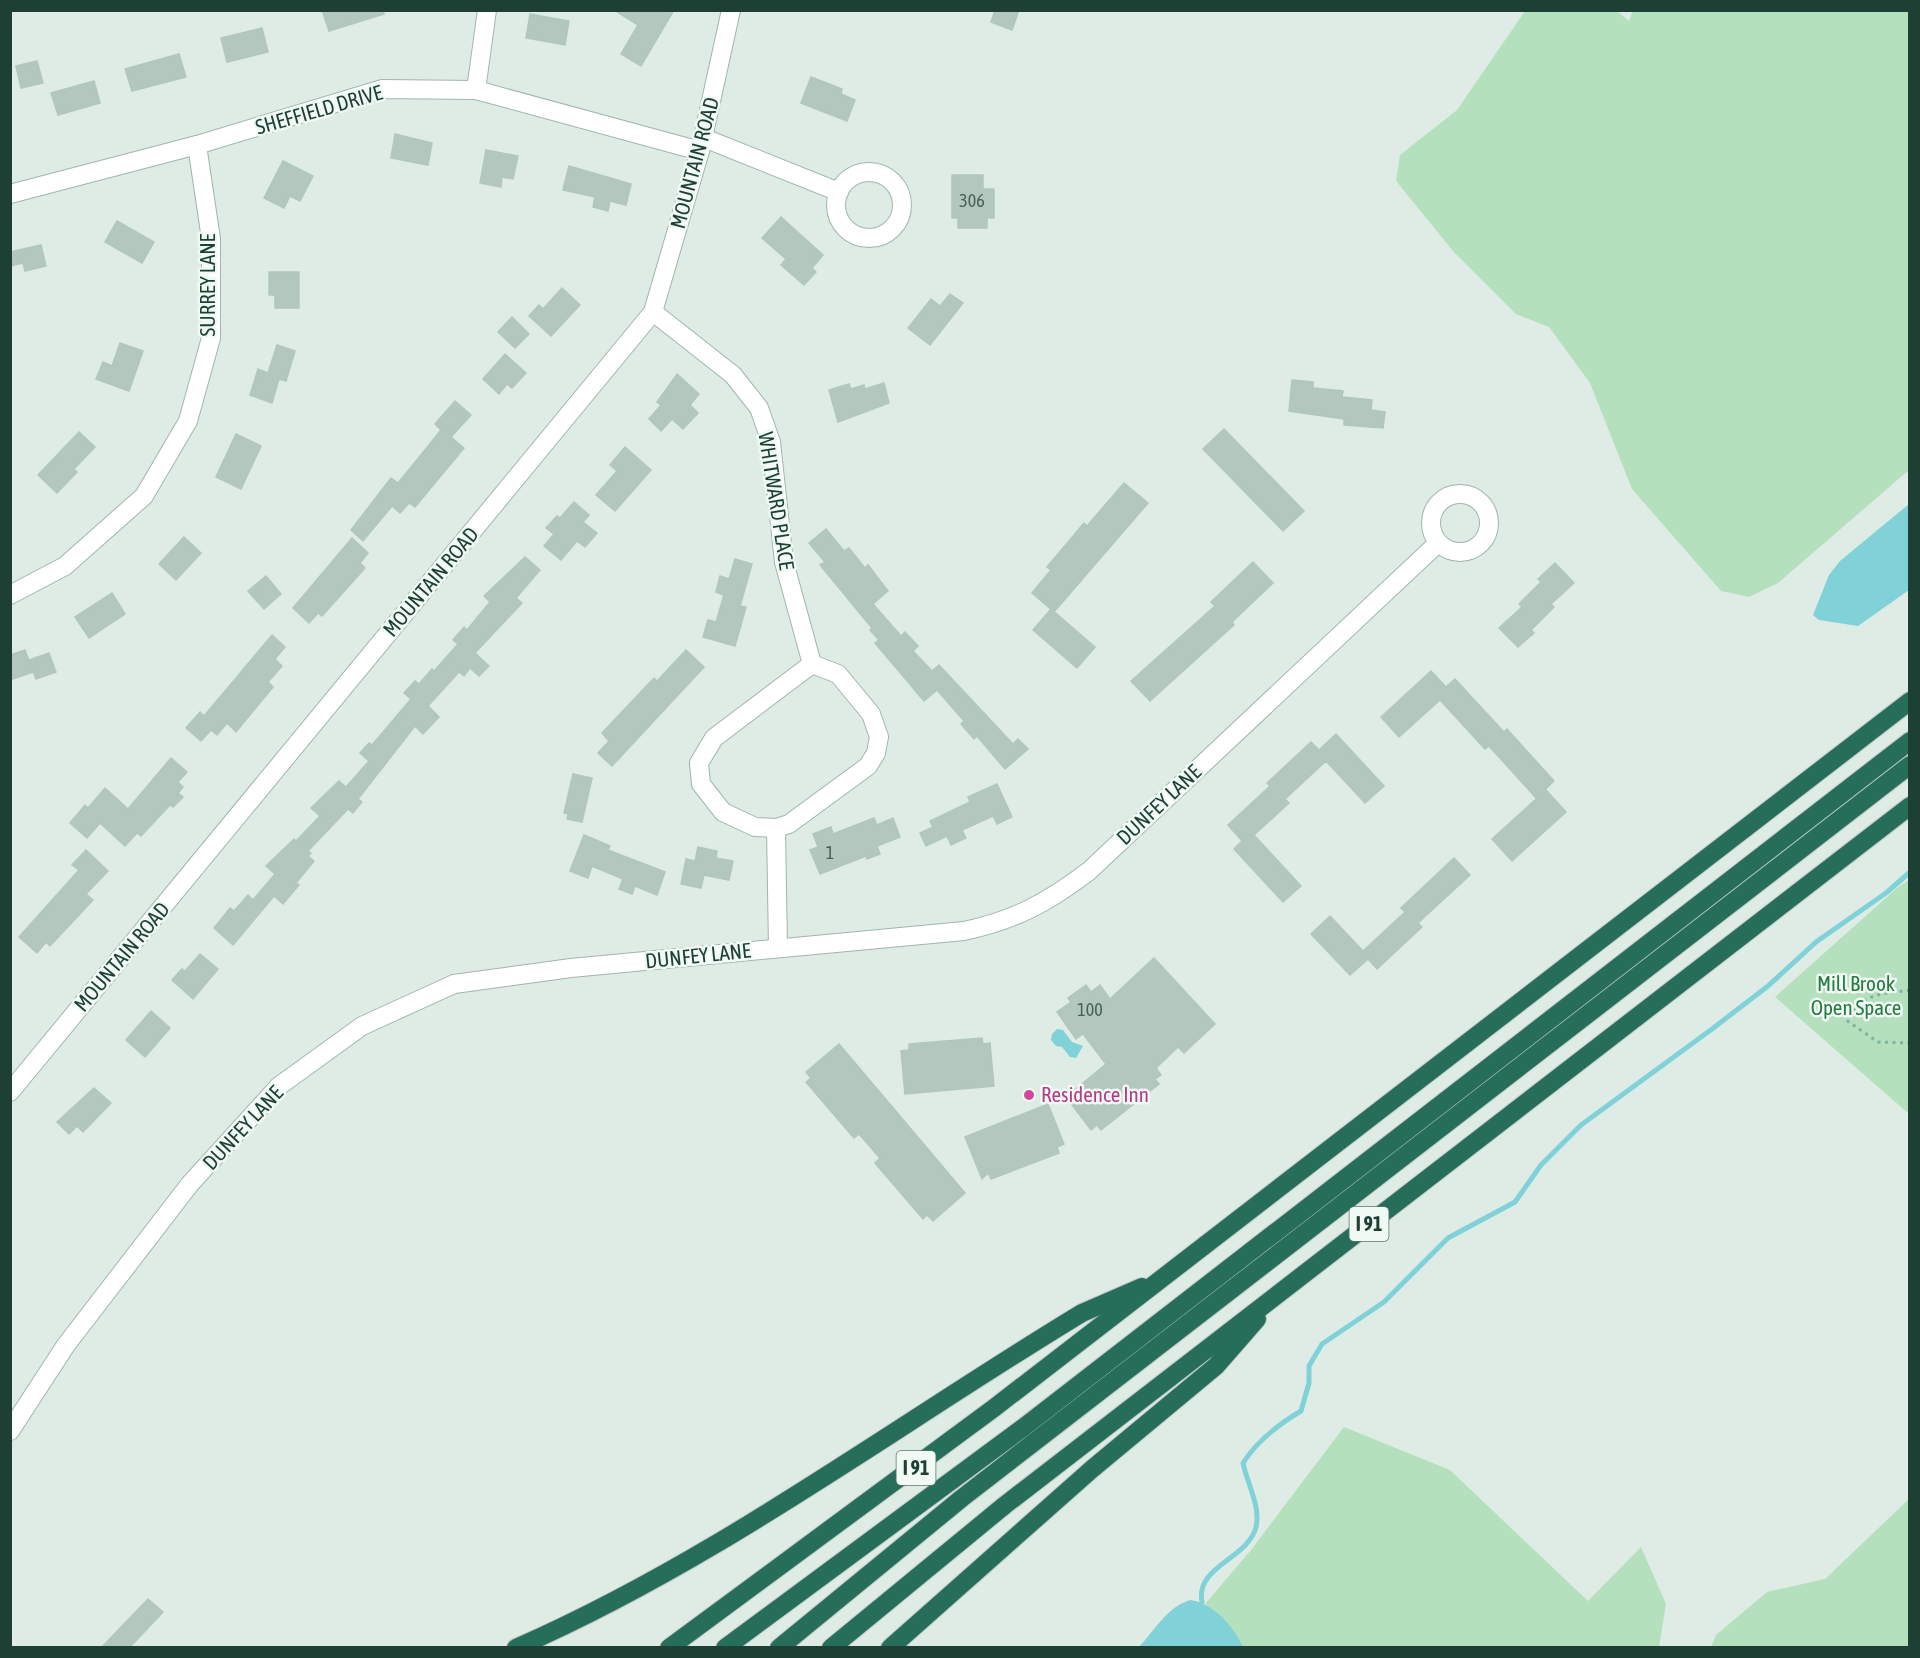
<svg xmlns="http://www.w3.org/2000/svg" width="1920" height="1658" font-family="'Asap Condensed',sans-serif">
	<style>
		.green { fill: #b5e0be }
		.water { fill: #80d1d8 }
		.lines { fill: none; stroke-linecap: round; stroke-linejoin: round }
		.stream { stroke: #80d1d8; stroke-width: 5 }
		.building { fill: #b4c7be; stroke: #b1c7bc; stroke-width: 1.5 }
		.minor-casing { stroke: #a1b5ad; stroke-width: 20 }
		.highway-casing { stroke: #c0c9c6; stroke-width: 20 }
		.path { stroke: #7cb49e; stroke-width: 3; stroke-dasharray: 3 4.5; stroke-linecap: butt }
		.minor { stroke: #fff; stroke-width: 18 }
		.highway { stroke: #276e5a; stroke-width: 18 }
		.hotel-dot { fill: #d1479c; stroke: #f0f9f4; stroke-width: 2 }
		.labels { text-anchor: middle; stroke-width: 5; stroke-linejoin: round; paint-order: stroke }
		.number-label { font-size: 18px; fill: #446156 }
		.shield { fill: #f0f9f4; stroke: #5d776e; stroke-width: 1.5 }
		.shield-label { font-size: 20px; font-weight: bold; fill: #1e3f34 }
		.street-label { font-size: 21px; fill: #1e3f34; stroke: #f0f9f4 }
		.park-label { font-size: 21px; fill: #247a3f; stroke: #f0f9f4 }
		.hotel-label { font-size: 21px; fill: #b23c85; stroke: #f0f9f4; text-anchor: start }
	</style>
	<rect width="100%" height="100%" fill="#dfece6"/>
	<g class="green">
		<polygon points="1633,10 1909,11 1909,470 1778,583 1749,597 1721,591 1632,489 1590,383 1549,327 1516,314 1453,251 1396,181 1400,155 1457,110 1525,11 1617,11 1629,21"/>
		<polygon points="1909,880 1909,1114 1775,997 1897,888"/>
		<polygon points="1344,1427 1450,1470 1588,1601 1641,1547 1666,1604 1659,1647 1243,1648 1218,1613 1205,1604 1251,1550"/>
		<polygon points="1909,1499 1909,1647 1711,1647 1716,1635 1767,1592 1825,1579"/>
	</g>
	<g class="water">
		<polygon points="1909,504 1909,590 1858,626 1819,620 1813,615 1829,575 1840,561"/>
		<polygon points="1057,1029 1063,1030 1072,1042 1083,1046 1076,1058 1070,1057 1062,1047 1056,1046 1051,1040 1052,1034"/>
		<path d="M1190 1600C1214 1603 1233 1626 1243 1647H1139C1155 1630 1166 1608 1190 1600Z"/>
	</g>
	<g class="lines">
		<path class="stream" d="M1202 1602C1195 1566 1248 1559 1256 1527 1261 1507 1247 1483 1243 1463 1257 1441 1279 1424 1301 1411L1309 1383V1366L1322 1344 1384 1302 1448 1238 1515 1202 1541 1165 1581 1125 1712 1029 1768 986 1816 942 1886 893 1910 872"/>
	</g>
	<g class="building">
		<polygon points="322,10 383,10 384,14 329,31"/>
		<polygon points="614,10 674,10 641,66 621,54 638,25"/>
		<polygon points="995,10 1019,10 1012,30 991,22"/>
		<polygon points="530,14 569,21 565,45 526,38"/>
		<polygon points="262,28 268,52 227,62 221,38"/>
		<polygon points="179,54 186,77 132,91 125,69"/>
		<polygon points="37,61 43,83 21,88 16,66"/>
		<polygon points="811,77 842,89 841,94 855,100 847,121 801,103"/>
		<polygon points="94,81 100,103 58,115 51,93"/>
		<polygon points="395,134 432,143 428,165 391,158"/>
		<polygon points="486,150 518,156 513,179 502,177 501,187 480,183"/>
		<polygon points="283,161 313,176 300,201 290,196 284,208 264,198"/>
		<polygon points="569,166 631,184 626,205 610,201 608,211 593,207 595,197 563,190"/>
		<polygon points="952,175 983,175 983,189 994,189 994,218 987,218 987,228 958,228 958,218 952,218"/>
		<polygon points="781,217 823,255 812,268 816,272 804,285 781,265 786,259 762,238"/>
		<polygon points="117,221 154,242 142,263 105,242"/>
		<polygon points="41,245 46,266 25,271 23,263 10,266 10,252"/>
		<polygon points="269,272 299,272 299,308 275,308 275,295 269,295"/>
		<polygon points="562,288 580,305 551,336 529,316 539,305 543,309"/>
		<polygon points="950,294 963,303 930,345 908,328 931,299 940,306"/>
		<polygon points="512,317 529,334 515,348 498,332"/>
		<polygon points="120,343 143,351 129,391 96,379 103,362 112,366"/>
		<polygon points="277,345 295,351 286,381 279,379 272,403 250,395 258,369 268,373"/>
		<polygon points="505,354 526,373 512,388 507,384 499,394 483,379"/>
		<polygon points="677,374 699,394 690,405 698,413 683,429 672,419 661,431 649,419 661,405 657,402"/>
		<polygon points="1292,380 1313,382 1313,388 1343,391 1342,397 1372,400 1371,410 1385,412 1383,428 1344,425 1344,419 1289,411"/>
		<polygon points="884,383 889,403 838,422 829,390 849,384 851,389 864,385 865,389"/>
		<polygon points="455,401 471,415 451,437 464,448 415,507 409,503 400,513 392,506 363,541 351,530 391,478 398,483 421,455 441,430 435,424"/>
		<polygon points="1224,429 1304,511 1283,531 1203,449"/>
		<polygon points="79,432 95,447 74,469 77,472 57,493 38,475"/>
		<polygon points="236,434 261,446 241,489 216,477"/>
		<polygon points="625,447 651,470 615,511 596,495 617,471 610,465"/>
		<polygon points="1124,483 1148,503 1054,612 1032,593 1051,570 1047,567 1084,523 1087,526"/>
		<polygon points="574,502 589,515 583,522 597,533 585,547 577,541 561,560 544,546 554,534 546,528 557,516 560,518"/>
		<polygon points="826,529 844,551 849,548 865,568 868,565 888,591 873,604 901,636 905,632 918,646 913,651 932,671 939,665 1013,744 1018,739 1028,749 1005,769 977,736 974,739 961,724 964,721 937,690 924,701 875,643 879,640 870,630 872,628 820,565 825,562 809,543"/>
		<polygon points="184,537 201,553 176,580 159,564"/>
		<polygon points="352,538 368,553 360,563 365,568 322,616 318,613 309,623 293,608"/>
		<polygon points="525,557 540,570 516,598 522,603 475,653 489,666 479,676 470,668 464,676 459,672 428,706 439,717 423,734 415,726 358,799 362,802 353,813 348,809 308,851 311,853 308,856 314,861 296,883 299,885 283,904 274,896 233,945 214,928 230,908 234,911 248,895 253,900 275,874 266,866 294,839 296,841 320,816 311,808 339,781 346,787 369,761 360,753 369,743 372,745 411,699 404,693 415,681 419,684 432,669 434,671 458,644 453,640 464,627 467,630 490,602 484,596"/>
		<polygon points="735,559 752,564 740,606 746,607 735,646 703,637 708,620 716,622 724,595 716,592 720,576 729,579"/>
		<polygon points="1253,562 1273,583 1232,622 1234,625 1150,701 1131,681 1215,606 1211,602"/>
		<polygon points="1555,563 1574,583 1551,604 1554,607 1531,630 1534,633 1518,647 1499,628 1522,607 1519,604 1541,582 1538,579"/>
		<polygon points="266,576 281,594 264,609 248,591"/>
		<polygon points="112,593 125,614 89,638 75,617"/>
		<polygon points="1051,609 1095,647 1077,668 1033,630"/>
		<polygon points="272,635 285,647 275,659 282,666 268,682 273,687 236,732 227,723 217,735 211,730 201,741 186,728 200,712 204,716"/>
		<polygon points="25,650 33,672 10,680 10,655"/>
		<polygon points="686,650 704,667 612,766 598,753 609,741 602,733 654,678 657,681"/>
		<polygon points="49,653 56,672 36,679 29,660"/>
		<polygon points="1431,671 1446,687 1455,679 1504,732 1507,729 1554,781 1536,798 1489,746 1485,749 1440,700 1399,737 1381,717"/>
		<polygon points="1336,734 1384,786 1365,803 1326,761 1285,799 1289,803 1254,835 1301,886 1283,902 1234,849 1242,841 1228,825 1270,786 1267,783 1311,742 1319,750"/>
		<polygon points="171,758 187,772 178,782 183,787 178,793 183,797 173,807 170,805 141,836 137,833 125,846 100,823 87,838 70,823 85,805 88,808 105,788 128,809"/>
		<polygon points="573,774 592,778 582,822 567,819 568,814 564,813"/>
		<polygon points="997,784 1012,817 997,824 993,816 962,830 966,838 951,845 947,836 926,846 920,833 933,827 930,821 970,802 968,797"/>
		<polygon points="1546,790 1566,812 1512,861 1492,839"/>
		<polygon points="874,818 877,825 893,818 900,837 877,846 880,854 867,859 866,856 820,874 810,850 818,847 813,834 831,827 833,834"/>
		<polygon points="584,835 610,846 608,850 665,872 657,895 635,886 632,894 619,889 623,879 592,866 588,878 570,871"/>
		<polygon points="698,847 717,851 716,858 733,861 729,880 704,875 701,888 681,884 686,859 695,861"/>
		<polygon points="86,850 108,871 86,894 93,900 50,946 46,942 37,953 19,937 79,870 72,865"/>
		<polygon points="1454,858 1470,875 1418,923 1422,927 1377,969 1368,959 1350,975 1311,934 1330,916 1363,951 1405,912 1401,908"/>
		<polygon points="200,954 218,969 193,999 172,980 182,969 185,971"/>
		<polygon points="1154,958 1215,1024 1184,1053 1178,1047 1156,1068 1161,1075 1155,1079 1159,1084 1101,1130 1097,1125 1091,1130 1066,1097 1106,1064 1083,1034 1076,1039 1057,1012 1071,1002 1068,998 1086,985 1091,992 1100,985 1110,999"/>
		<polygon points="151,1011 170,1028 145,1057 126,1040"/>
		<polygon points="982,1038 983,1044 990,1043 994,1086 905,1094 901,1051 909,1050 909,1044"/>
		<polygon points="839,1044 965,1193 933,1221 927,1215 923,1219 875,1163 880,1158 859,1134 854,1138 806,1082 811,1078 806,1072"/>
		<polygon points="94,1088 111,1103 83,1132 77,1126 69,1134 57,1122"/>
		<polygon points="1048,1104 1064,1144 1057,1147 1059,1153 991,1179 988,1173 982,1179 965,1137"/>
		<polygon points="148,1599 163,1612 130,1647 102,1647"/>
	</g>
	<g class="lines">
		<g class="minor-casing">
			<g id="minor">
				<polyline points="476,90 487,10"/>
				<polyline points="704,138 839,192"/>
				<circle cx="869" cy="205" r="33"/>
				<polyline points="10,194 197,145 382,89 476,90 700,151"/>
				<polyline points="653,312 733,375 759,408 771,442 784,562 812,664"/>
				<circle cx="1460" cy="523" r="29"/>
				<polyline points="10,595 65,566 144,496 188,421 211,338 211,239 197,145"/>
				<polygon points="812,664 838,674 871,714 879,737 876,753 868,766 789,824 776,828 755,827 723,812 701,784 699,763 714,738"/>
				<polyline points="776,828 778,948"/>
				<polyline points="10,1092 653,312 700,151 731,10"/>
				<path d="M10 1431 66 1345 190 1184 279 1086 362 1026 454 984 571 968 964 931C1015 920 1047 903 1089 871L1438 543"/>
			</g>
		</g>
		<g class="highway-casing">
			<g id="highway">
				<path d="M516 1648C717 1560 895 1426 1082 1313L1142 1287"/>
				<polyline points="669,1648 994,1408 1910,701"/>
				<polyline points="725,1648 1024,1427 1910,741"/>
				<polyline points="779,1648 962,1498 1910,765"/>
				<polyline points="831,1648 1005,1505 1910,806"/>
				<polyline points="890,1648 1092,1469 1216,1366 1257,1319"/>
			</g>
		</g>
		<path class="path" d="M1910 990C1879 995 1864 992 1846 1020L1878 1042 1910 1043"/>
		<use href="#minor" class="minor"/>
		<use href="#highway" class="highway"/>
	</g>
	<circle class="hotel-dot" cx="1029" cy="1095" r="6"/>
	<g class="labels">
		<g class="number-label">
			<text x="972" y="207">306</text>
			<text x="830" y="859">1</text>
			<text x="1090" y="1016">100</text>
		</g>
		<g class="shield">
			<rect x="1349.5" y="1207" width="39" height="34" rx="4.5"/>
			<rect x="896.5" y="1451" width="39" height="34" rx="4.5"/>
		</g>
		<g class="shield-label">
			<text x="1369" y="1231">I 91</text>
			<text x="916" y="1475">I 91</text>
		</g>
		<g class="street-label">
			<text transform="translate(319 110) rotate(-16)" y="7">SHEFFIELD DRIVE</text>
			<text transform="translate(695 163) rotate(-75)" y="7">MOUNTAIN ROAD</text>
			<text transform="translate(208 285) rotate(-90)" y="7">SURREY LANE</text>
			<text transform="translate(776 501) rotate(81)" y="7">WHITWARD PLACE</text>
			<text transform="translate(431 582) rotate(-50)" y="7">MOUNTAIN ROAD</text>
			<text transform="translate(1159 805) rotate(-43)" y="7">DUNFEY LANE</text>
			<text transform="translate(698 956) rotate(-6)" y="7">DUNFEY LANE</text>
			<text transform="translate(122 957) rotate(-50)" y="7">MOUNTAIN ROAD</text>
			<text transform="translate(243 1128) rotate(-47)" y="7">DUNFEY LANE</text>
		</g>
		<g class="park-label">
			<text x="1856" y="991">Mill Brook<tspan x="1856" dy="24">Open Space</tspan></text>
		</g>
		<g class="hotel-label">
			<text x="1041" y="1102">Residence Inn</text>
		</g>
	</g>
	<rect width="1920" height="1658" fill="none" stroke="#1e3f34" stroke-width="24"/>
</svg>
